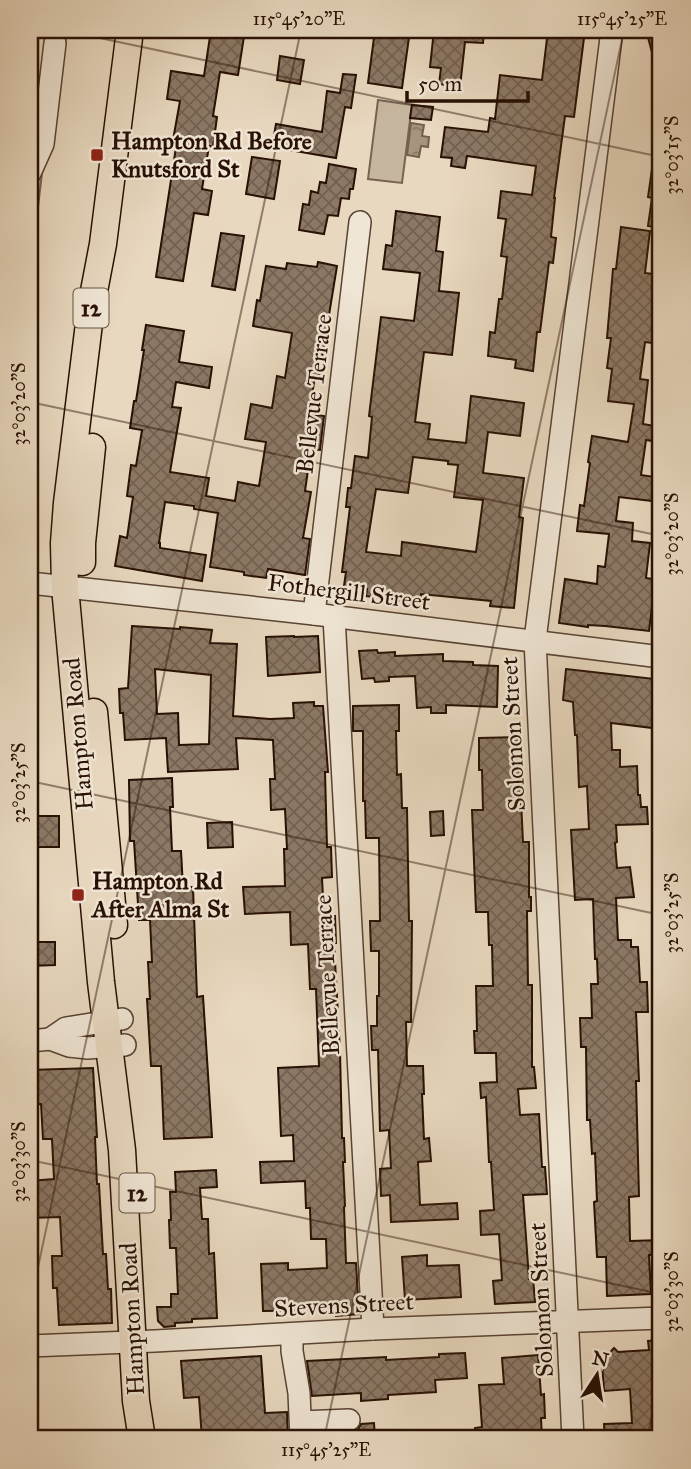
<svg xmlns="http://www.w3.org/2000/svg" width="691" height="1469" font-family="'IM FELL Great Primer',serif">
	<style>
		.grass { fill: url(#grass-dots); stroke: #786352; stroke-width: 2 }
		.pitch { fill: #c7b69f; stroke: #786352; stroke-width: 2 }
		.water { fill: url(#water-ripples); stroke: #745f4e; stroke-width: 2 }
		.building { fill: url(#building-cross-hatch); stroke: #281004; stroke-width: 2; fill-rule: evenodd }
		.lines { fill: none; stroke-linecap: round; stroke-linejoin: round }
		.minor-casing { stroke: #584233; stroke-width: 24 }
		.major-casing { stroke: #281004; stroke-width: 29 }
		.minor { stroke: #f0e6d5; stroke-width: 21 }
		.major { stroke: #e8d8bf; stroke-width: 26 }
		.ticks { fill: none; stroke: #281004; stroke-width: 2; stroke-opacity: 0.45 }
		.poi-dot { fill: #8f2418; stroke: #f0e6d5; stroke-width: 2.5 }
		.labels { text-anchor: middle; stroke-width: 5; stroke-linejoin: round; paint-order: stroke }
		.shield { fill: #f0e6d5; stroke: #645043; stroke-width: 2 }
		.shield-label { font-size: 23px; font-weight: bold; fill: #281004 }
		.poi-label { font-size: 24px; font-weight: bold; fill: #281004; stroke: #f0e6d5; text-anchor: start }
		.street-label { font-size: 24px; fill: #281004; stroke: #f0e6d5 }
		.neatline { fill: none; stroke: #281004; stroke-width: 2.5 }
		.ticks-label { font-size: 18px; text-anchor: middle; fill: #281004 }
	</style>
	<defs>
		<pattern id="grass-dots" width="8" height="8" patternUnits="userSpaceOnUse" patternTransform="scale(1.75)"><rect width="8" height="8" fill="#c7b69f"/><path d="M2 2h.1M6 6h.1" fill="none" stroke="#ab9b87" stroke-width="1.8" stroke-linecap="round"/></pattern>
		<pattern id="water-ripples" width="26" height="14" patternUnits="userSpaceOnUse" patternTransform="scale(1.75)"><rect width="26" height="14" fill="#a7947f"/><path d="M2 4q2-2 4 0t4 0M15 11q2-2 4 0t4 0" fill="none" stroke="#876"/></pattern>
		<pattern id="building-cross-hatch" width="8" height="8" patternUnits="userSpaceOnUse" patternTransform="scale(1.75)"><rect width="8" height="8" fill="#8c7865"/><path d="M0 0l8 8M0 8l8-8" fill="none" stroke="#726151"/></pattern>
	</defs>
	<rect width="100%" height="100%" fill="#e8d8bf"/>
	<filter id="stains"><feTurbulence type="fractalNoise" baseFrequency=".00286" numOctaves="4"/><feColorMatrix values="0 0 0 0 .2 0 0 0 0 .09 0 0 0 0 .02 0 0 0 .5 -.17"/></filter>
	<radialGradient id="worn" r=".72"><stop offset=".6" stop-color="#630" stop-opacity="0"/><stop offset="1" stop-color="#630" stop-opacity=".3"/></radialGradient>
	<polygon class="grass" points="45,148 30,274 30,178"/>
	<polygon class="pitch" points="378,100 412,105 402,183 368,179"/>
	<polygon class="water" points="411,123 424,125 422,136 429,137 428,147 421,146 419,157 407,155"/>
	<g class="building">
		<polygon points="211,30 245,30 238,75 220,72 213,116 217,117 213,147 209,146 202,189 212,191 208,215 194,213 183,281 156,277 177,141 173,140 180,101 167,99 171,71 204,76"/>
		<polygon points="375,30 410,30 402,88 368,83"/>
		<polygon points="434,30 484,30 483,43 465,42 460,87 439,84 441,68 430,67"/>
		<polygon points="548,30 585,30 574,117 565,116 554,198 555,198 551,237 556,238 553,263 549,262 540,332 537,332 533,371 515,368 516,360 488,356 490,332 495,333 499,299 502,299 507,257 501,256 506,219 498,218 501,191 532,195 536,166 467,156 465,168 451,166 452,158 441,157 445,127 488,132 490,118 495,119 500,75 542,80"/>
		<polygon points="646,30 661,30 661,71 657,71"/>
		<polygon points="280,56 304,60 300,84 277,80"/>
		<polygon points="343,74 356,75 351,108 345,107 336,158 272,147 276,124 322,132 327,91 340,93"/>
		<polygon points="412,105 433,107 431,120 410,118"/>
		<polygon points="252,157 280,161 274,199 246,194"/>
		<polygon points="653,162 661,162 661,228 648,226 652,198 648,197"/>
		<polygon points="329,164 356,169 353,189 350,189 349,199 341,198 338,216 328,215 324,234 299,230 303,204 309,205 311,191 318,193 320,182 326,183"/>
		<path d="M396 211 440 217 436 251 443 252 439 291 459 293 452 355 424 352 415 422 430 424 428 439 466 443 471 396 524 403 520 436 488 432 483 473 524 478 519 517 523 518 514 608 490 606 491 601 421 594 420 603 395 600V599L366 596 367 589 344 586 346 572H342L350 507H346L348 488H351L355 456 368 458 372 417 369 416 381 317 414 321 420 273 383 269 386 245 392 246ZM413 457 448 461V464L458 465 454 497 483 500 476 552 402 542 401 556 366 552 376 489 408 493Z"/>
		<polygon points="621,227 650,231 645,273 661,275 661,344 645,342 640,379 648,380 643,424 660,427 658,442 646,440 641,475 661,478 661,502 619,497 616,521 633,523 632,541 650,543 646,578 659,580 655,607 652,607 649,631 605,626 588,625 588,627 559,623 565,579 597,584 598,566 605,567 609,534 577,531 580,505 584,506 590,463 588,462 592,436 628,442 634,404 608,401 612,369 607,368 611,338 607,338 613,269 616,269"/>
		<polygon points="221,233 244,236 235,290 212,286"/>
		<polygon points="318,262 337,266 319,376 315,376 309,414 324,416 320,450 311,449 305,491 311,492 303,538 310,539 305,575 268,569 266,578 244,575 244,572 210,567 218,513 194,509 194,506 165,502 159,543 160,543 160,548 206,555 202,581 115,566 120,536 127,538 133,497 127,496 131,465 136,466 142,430 130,428 134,401 136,401 144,350 142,350 146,325 184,331 179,362 212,367 209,388 176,382 172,407 181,408 170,472 209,478 206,496 235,501 238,482 259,486 266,442 245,439 251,404 272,408 277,376 285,378 292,333 253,326 257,300 260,301 266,266 286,269 287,263 317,267"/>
		<path d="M132 626 180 629V627L212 630 210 643 237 644 233 716 270 719 294 718 293 703 314 702V706H323L328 772H325L327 847H331L332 877 322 878 324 916H335L336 943H334L340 1051 342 1138H344L345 1162H343L345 1206 344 1207 346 1263H356L359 1314 336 1316V1310L263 1311 261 1264 288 1263V1270L327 1268 326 1239H311L310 1208H306L305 1181 261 1183 260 1162 294 1161 293 1135 281 1136 278 1068 319 1066 316 989H310L308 944 291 945 290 912 245 914 243 887 285 886 284 849H287L285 809 271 810 270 779H275L273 740 236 738 238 769 168 772 166 738 125 740 123 713H120L119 689 128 688ZM155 669 211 675 209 744 179 745 178 713 157 714Z"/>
		<polygon points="294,636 294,637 318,636 320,672 268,676 266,637"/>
		<polygon points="377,650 378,653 395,652 395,656 443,654 443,661 473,662 473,665 498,666 497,707 446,705 446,713 431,713 431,707 417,708 415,676 389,677 389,681 375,682 374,678 362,679 359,651"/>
		<polygon points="566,669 655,679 654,682 661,683 661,729 611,723 612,750 620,750 620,767 637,766 638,795 640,795 641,807 647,807 648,824 616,825 617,842 615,843 617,868 630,867 634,897 616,898 618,940 631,940 631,947 638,947 640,982 647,982 648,1012 636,1012 639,1081 636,1081 639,1196 629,1197 630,1241 661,1240 661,1254 649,1255 651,1294 607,1296 606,1257 597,1257 594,1202 597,1201 595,1153 592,1154 590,1120 587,1120 586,1047 581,1047 580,1018 592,1018 591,984 598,984 597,959 595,959 593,899 575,900 571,830 589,829 587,786 579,787 577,735 575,735 573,702 563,700"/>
		<polygon points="399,705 399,731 396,731 397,775 401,774 402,808 407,808 409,921 412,921 411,1022 406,1022 407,1066 423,1066 424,1094 422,1094 424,1139 429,1138 431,1161 418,1162 420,1205 457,1203 458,1219 391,1222 390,1195 381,1196 380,1169 391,1168 389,1130 380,1131 378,1050 372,1050 371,1026 377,1026 377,996 379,996 379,951 371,951 370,921 380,921 379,838 366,838 365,801 363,801 363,731 353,731 353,706"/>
		<polygon points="518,737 523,842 529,842 529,897 531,897 531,911 527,911 528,985 532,985 532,1067 534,1067 536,1088 518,1089 520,1115 539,1114 542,1167 545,1167 547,1194 523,1195 529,1279 533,1278 535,1302 495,1304 493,1281 502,1280 499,1234 481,1235 480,1211 494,1210 491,1162 489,1162 486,1097 481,1098 480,1083 497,1082 496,1053 475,1053 474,1031 477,1031 476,986 493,986 492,945 489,945 488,912 476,912 472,810 483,810 482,770 479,770 479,738"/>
		<polygon points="172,778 173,807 170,807 172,851 181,851 183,887 193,887 197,997 203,996 212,1137 164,1139 161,1066 151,1066 147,999 150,999 148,962 152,962 150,920 139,920 134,841 130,841 129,780"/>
		<polygon points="443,811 444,835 431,836 430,812"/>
		<rect x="30" y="816" width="29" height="31"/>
		<polygon points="232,822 233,847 208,848 207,823"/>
		<polygon points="30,942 55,942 55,965 30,966"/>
		<polygon points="93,1068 97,1137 95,1137 97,1184 99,1184 103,1254 106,1254 108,1289 111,1289 112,1323 59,1325 57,1288 53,1288 52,1256 62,1256 60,1217 30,1218 30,1181 54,1179 52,1139 43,1139 41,1104 30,1105 30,1070"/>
		<polygon points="216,1170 217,1187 200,1188 202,1219 208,1219 209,1254 214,1253 217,1318 192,1319 192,1322 175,1323 175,1326 164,1327 158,1321 157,1307 171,1307 171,1294 178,1294 176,1248 170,1248 169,1220 171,1220 170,1192 176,1192 175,1172"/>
		<polygon points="427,1255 427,1266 459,1265 461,1297 405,1300 402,1257"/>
		<polygon points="661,1340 661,1357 652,1357 654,1386 661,1386 661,1409 659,1409 661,1439 605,1439 604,1424 632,1423 630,1389 604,1391 602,1361 614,1348 618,1352 649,1350 648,1341"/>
		<polygon points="465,1353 467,1378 435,1380 436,1392 388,1395 388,1399 361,1401 361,1393 312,1396 307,1361 386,1357 386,1360 439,1357 439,1354"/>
		<polygon points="538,1355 541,1395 544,1394 545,1418 541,1418 542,1439 476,1439 475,1428 482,1427 479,1385 504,1384 502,1358"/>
		<polygon points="261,1356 265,1413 287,1412 288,1439 245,1439 245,1438 202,1439 199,1397 184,1398 181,1361"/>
		<polygon points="374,1423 375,1439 324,1439 324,1434 350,1433 357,1431 361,1424"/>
	</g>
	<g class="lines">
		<g class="minor-casing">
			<g id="minor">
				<polyline points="30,173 43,144 55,43"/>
				<polyline points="30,583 314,614 661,657"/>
				<polyline points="314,614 360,222"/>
				<polyline points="334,617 373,1329"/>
				<polyline points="50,1039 66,1028 122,1019"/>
				<polyline points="30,1041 50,1039 69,1046 88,1048 125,1045"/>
				<polyline points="292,1334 292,1351 299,1393 301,1439"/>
				<polyline points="30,1346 155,1341 373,1329 661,1318"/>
				<polyline points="301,1422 349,1420"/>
				<polyline points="573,1439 535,640 612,30"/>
			</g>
		</g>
		<g class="major-casing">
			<g id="major">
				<polyline points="130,30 103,244 91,307 67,503 64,543 65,587 101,982 122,1150 136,1401 142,1439"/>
				<polyline points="82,562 82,543 92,447"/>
				<polyline points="94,712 114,925"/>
			</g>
		</g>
		<use href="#minor" class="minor"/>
		<use href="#major" class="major"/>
	</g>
	<path class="ticks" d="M62 30 661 157M30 402 661 536M30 781 661 915M30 1160 661 1294M30 1305 301 30M324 1439 624 30M647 1439 661 1371"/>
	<g class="poi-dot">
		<rect x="90" y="148" width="14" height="14" rx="3.5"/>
		<rect x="71" y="888" width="14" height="14" rx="3.5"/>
	</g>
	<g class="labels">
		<g class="shield">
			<rect x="73.5" y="288.5" width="35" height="39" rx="5"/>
			<rect x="119.5" y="1173.5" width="35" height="39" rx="5"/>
		</g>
		<g class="shield-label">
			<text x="91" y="316">12</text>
			<text x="137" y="1201">12</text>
		</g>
		<g class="poi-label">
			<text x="111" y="149">Hampton Rd Before<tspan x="111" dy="28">Knutsford St</tspan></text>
			<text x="92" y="889">Hampton Rd<tspan x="92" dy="28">After Alma St</tspan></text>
		</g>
		<g class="street-label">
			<text transform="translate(314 394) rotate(-83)" y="8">Bellevue Terrace</text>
			<text transform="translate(349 592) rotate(7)" y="8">Fothergill Street</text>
			<text transform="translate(78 734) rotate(-95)" y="8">Hampton Road</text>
			<text transform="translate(513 734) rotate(-93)" y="8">Solomon Street</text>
			<text transform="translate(327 975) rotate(-93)" y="8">Bellevue Terrace</text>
			<text transform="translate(541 1300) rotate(-93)" y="8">Solomon Street</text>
			<text transform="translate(344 1305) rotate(-3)" y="8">Stevens Street</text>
			<text transform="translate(132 1319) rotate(-93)" y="8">Hampton Road</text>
		</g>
	</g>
	<rect width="691" height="1469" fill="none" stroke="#e8d8bf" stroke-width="77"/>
	<g transform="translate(597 1375) rotate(12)" stroke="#f0e6d5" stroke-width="5" paint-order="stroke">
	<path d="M0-5L12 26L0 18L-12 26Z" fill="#281004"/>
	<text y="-10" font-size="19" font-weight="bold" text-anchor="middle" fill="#281004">N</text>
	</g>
	<path d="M407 91v10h121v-10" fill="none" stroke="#281004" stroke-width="3.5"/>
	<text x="418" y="91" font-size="21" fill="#281004" stroke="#f0e6d5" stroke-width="5" paint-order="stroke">50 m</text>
	<rect x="38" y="38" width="614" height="1392" class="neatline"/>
	<g class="ticks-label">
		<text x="299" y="25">115°45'20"E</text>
		<text x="622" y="25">115°45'25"E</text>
		<text transform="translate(672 155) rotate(-90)" y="6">32°03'15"S</text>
		<text transform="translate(19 404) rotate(-90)" y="6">32°03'20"S</text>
		<text transform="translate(672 534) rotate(-90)" y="6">32°03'20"S</text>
		<text transform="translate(19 783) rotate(-90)" y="6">32°03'25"S</text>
		<text transform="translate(672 913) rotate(-90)" y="6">32°03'25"S</text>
		<text transform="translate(19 1162) rotate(-90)" y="6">32°03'30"S</text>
		<text transform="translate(672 1292) rotate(-90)" y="6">32°03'30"S</text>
		<text x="326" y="1456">115°45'25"E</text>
	</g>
	<rect width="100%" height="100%" filter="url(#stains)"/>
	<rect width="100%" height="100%" fill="url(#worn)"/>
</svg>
